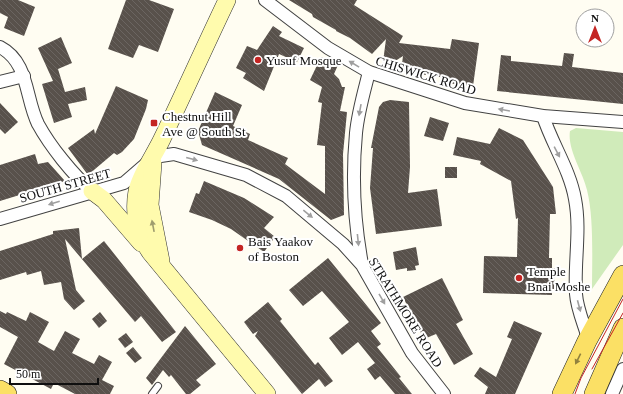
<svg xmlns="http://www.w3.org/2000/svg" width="623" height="394" font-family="'Times New Roman',serif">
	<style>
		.park { fill: #d0ebba }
		.building { fill: url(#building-back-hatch) }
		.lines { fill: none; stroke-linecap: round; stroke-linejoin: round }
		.service-casing { stroke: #424242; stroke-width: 8 }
		.minor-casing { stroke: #424242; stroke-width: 14 }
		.secondary-casing { stroke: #313131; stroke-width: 18 }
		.primary-casing { stroke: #202020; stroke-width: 20 }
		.service { stroke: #fff; stroke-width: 6 }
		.minor { stroke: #fff; stroke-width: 12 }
		.secondary { stroke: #fffbad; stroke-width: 17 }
		.primary { stroke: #fbe065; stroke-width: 19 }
		.tram { stroke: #c42523; stroke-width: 1 }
		.oneway { fill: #9f9f9f }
		.oneway2 { fill: #9f9d6e }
		.oneway3 { fill: #91823e }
		.poi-dot { fill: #c42523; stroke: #fff; stroke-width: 1.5 }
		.labels { text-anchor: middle; stroke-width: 4; stroke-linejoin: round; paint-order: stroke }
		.poi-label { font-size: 13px; fill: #0f0f0f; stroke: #fff; text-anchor: start }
		.street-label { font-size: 13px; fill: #0f0f0f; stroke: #fff }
	</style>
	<defs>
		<pattern id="building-back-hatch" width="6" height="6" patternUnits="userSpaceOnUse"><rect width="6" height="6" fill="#58514b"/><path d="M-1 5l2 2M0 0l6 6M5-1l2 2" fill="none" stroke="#6b6561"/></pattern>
	</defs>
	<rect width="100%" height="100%" fill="#fffdf2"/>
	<path class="park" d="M576 128 623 132V245L592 289C592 260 594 218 587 190 583 172 567 149 570 131Z"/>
	<g class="building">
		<polygon points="0,0 18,0 35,7 24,36 4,28 8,17 0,13"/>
		<polygon points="126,0 149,0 174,9 158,52 139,45 133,58 108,49"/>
		<polygon points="289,0 357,0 354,5 403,36 399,43 450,49 452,39 479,43 473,86 446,83 446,78 401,71 403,56 389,65 383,62 386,39 372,54 350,38 336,31 336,30 313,17 312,14"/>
		<polygon points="273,26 282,32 279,36 304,48 297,62 279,54 264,91 243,78 246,73 236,68 247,46 257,50"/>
		<polygon points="61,37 72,63 58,69 65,92 85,87 87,100 68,104 72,117 54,123 42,84 53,81 38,48"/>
		<polygon points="564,53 574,54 572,67 623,73 623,104 497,91 501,55 511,56 511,61 562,66"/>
		<polygon points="321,57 338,65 334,74 339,79 342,87 345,87 340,111 347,112 343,154 344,215 331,220 279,179 202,145 198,131 215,92 242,105 233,126 250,134 248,140 288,158 285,164 325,194 325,146 317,145 322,103 318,102 322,87 310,80"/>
		<polygon points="116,86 148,100 146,109 134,139 122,152 117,155 114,153 88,175 68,148 94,129 95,134"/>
		<polygon points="390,100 409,102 410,167 408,193 437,189 442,226 376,234 370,188 373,148 371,148 379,107 383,102"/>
		<polygon points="0,103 18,122 5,134 0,129"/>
		<polygon points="430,117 449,123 443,141 424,136"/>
		<polygon points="499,128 523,140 553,187 556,214 550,214 549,258 552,258 552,268 555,268 554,289 552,289 552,295 483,293 484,256 517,257 518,218 516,219 511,181 480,164 481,161 453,155 457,137 490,144"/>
		<polygon points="35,154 38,164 48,162 65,181 0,201 0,165"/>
		<rect x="445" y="167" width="12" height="11"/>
		<polygon points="204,181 244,198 274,217 264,228 275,237 264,252 231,229 212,220 189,212 196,193 199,194"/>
		<polygon points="79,228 82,259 104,241 176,332 162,342 141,316 135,322 65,239 76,290 85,301 74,310 64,299 61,282 44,285 41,271 27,275 26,272 0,280 0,251 53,234 53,231"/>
		<polygon points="416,247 419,265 415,266 416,270 407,271 407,268 396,270 393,252"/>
		<polygon points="328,258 381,323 371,331 381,344 377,347 401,377 399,378 412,394 395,394 380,376 375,380 367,369 375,363 358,342 342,355 329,338 349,322 322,291 303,306 289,290"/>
		<polygon points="442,278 463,320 456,324 473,354 454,365 436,334 424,339 403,297"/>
		<polygon points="268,302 282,319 280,321 315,365 318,362 333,381 325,387 319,379 302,394 255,336 258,331 253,334 244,322"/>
		<polygon points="0,311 6,314 7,312 26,321 30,312 49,322 38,342 54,351 65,331 80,339 72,353 94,364 99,355 112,362 102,380 114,386 110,394 75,394 54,383 51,389 4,364 18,337 0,327"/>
		<polygon points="100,312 107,321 99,328 92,319"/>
		<polygon points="514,321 542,333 515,394 485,394 488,387 474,376 480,367 496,377 512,339 507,337"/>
		<polygon points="185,326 216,364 196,380 201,385 190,394 186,394 171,375 169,377 163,370 152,385 146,378"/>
		<polygon points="126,333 133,342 125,348 118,339"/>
		<polygon points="133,347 142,358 135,363 126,353"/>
	</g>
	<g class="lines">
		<g class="service-casing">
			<polyline id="service" points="152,394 158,386"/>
		</g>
		<g class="minor-casing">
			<g id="minor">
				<polyline points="265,0 328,48 369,72 465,103 543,116 623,122"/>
				<path d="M0 47C29 62 25 98 38 124 50 146 73 175 92 191"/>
				<polyline points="0,82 24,76"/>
				<path d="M543 116C552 144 570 170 575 199 581 230 574 262 576 294 577 309 584 324 588 338"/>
				<polyline points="0,219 124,183 154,157 174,154 246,175 286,196 343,244 362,265 412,353 444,394"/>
				<path d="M362 264C354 221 352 176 356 133 358 112 364 92 369 72"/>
				<polyline points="612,394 623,369"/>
			</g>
		</g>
		<g class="secondary-casing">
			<g id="secondary">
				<path d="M227 0C205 46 184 93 162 139 155 154 140 175 137 191 133 213 138 234 150 252L267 394"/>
				<polyline points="153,163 150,205 161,261"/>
				<polyline points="92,191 104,200 141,243"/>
			</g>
		</g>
		<g class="primary-casing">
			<g id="primary">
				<polyline points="0,390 7,394"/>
				<polyline points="562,394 587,341 623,275"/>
				<polyline points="594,394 623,328"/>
			</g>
		</g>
		<use href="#service" class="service"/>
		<use href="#minor" class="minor"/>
		<use href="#secondary" class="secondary"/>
		<use href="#primary" class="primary"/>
		<g class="tram">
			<polyline points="592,369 623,313"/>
			<polyline points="575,394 581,378 623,299"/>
		</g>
	</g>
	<defs><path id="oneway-solid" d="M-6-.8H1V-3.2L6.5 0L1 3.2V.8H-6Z"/></defs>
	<g class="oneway">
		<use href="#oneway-solid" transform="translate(354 64) rotate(-149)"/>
		<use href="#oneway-solid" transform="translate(360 110) rotate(100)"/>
		<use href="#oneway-solid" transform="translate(504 110) rotate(-170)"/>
		<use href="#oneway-solid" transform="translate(557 152) rotate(62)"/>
		<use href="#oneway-solid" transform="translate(192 159) rotate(15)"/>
		<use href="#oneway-solid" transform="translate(54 203) rotate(163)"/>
		<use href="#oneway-solid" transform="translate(308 214) rotate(39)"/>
		<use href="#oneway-solid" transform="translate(358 240) rotate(84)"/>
		<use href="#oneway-solid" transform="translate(382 299) rotate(60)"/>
		<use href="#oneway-solid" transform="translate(579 306) rotate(75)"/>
	</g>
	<use class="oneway2" href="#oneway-solid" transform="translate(153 226) rotate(-101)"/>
	<use class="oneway3" href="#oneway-solid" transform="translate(578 359) rotate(116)"/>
	<g class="poi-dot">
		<circle cx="258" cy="60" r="4"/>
		<rect x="150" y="119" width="8" height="8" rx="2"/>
		<circle cx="240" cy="248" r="4"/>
		<circle cx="519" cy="278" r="4"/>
	</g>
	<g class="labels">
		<g class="poi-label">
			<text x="266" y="65">Yusuf Mosque</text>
			<text x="162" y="121">Chestnut Hill<tspan x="162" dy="15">Ave @ South St</tspan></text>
			<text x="248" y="246">Bais Yaakov<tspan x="248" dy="15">of Boston</tspan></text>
			<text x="527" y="276">Temple<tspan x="527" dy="15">Bnai Moshe</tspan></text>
		</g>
		<g class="street-label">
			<text transform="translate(426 75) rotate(17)" y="5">CHISWICK ROAD</text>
			<text transform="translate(65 185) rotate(-16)" y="5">SOUTH STREET</text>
			<text transform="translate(406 312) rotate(58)" y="5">STRATHMORE ROAD</text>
		</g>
	</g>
	<g transform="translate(595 28)"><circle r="19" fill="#ffffff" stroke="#9f9f9f"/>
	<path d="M0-3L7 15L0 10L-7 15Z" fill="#c42523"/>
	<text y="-6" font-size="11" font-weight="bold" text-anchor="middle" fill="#0f0f0f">N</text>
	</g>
	<path d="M10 378v6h88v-6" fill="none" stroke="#0f0f0f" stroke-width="2"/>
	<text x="16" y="378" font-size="12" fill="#0f0f0f" stroke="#ffffff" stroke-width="3" paint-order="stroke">50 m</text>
</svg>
